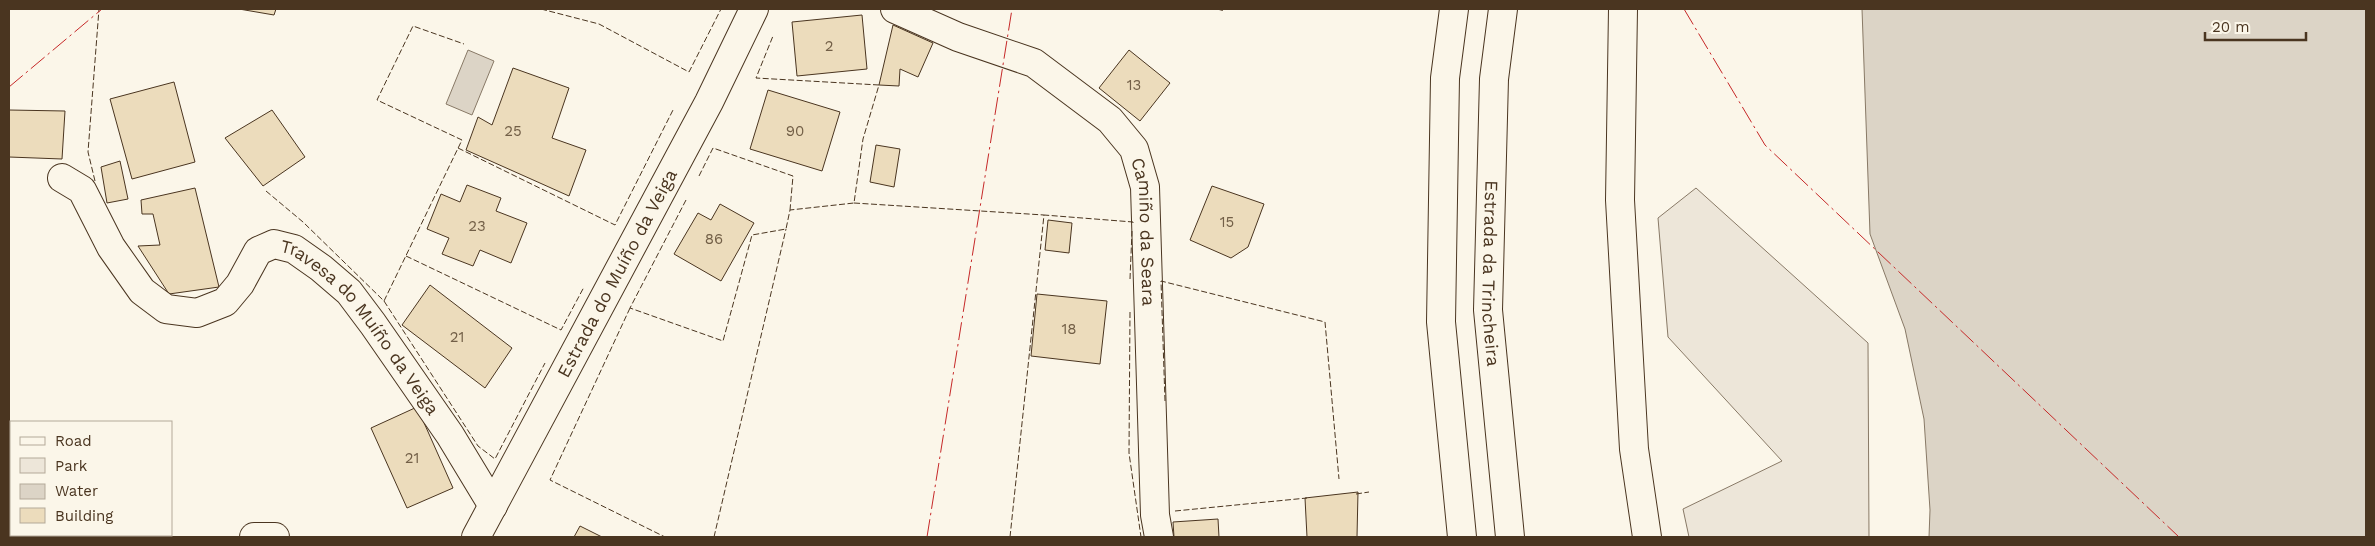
<svg xmlns="http://www.w3.org/2000/svg" width="2375" height="546" font-family="'Work Sans',sans-serif">
	<style>
		.green { fill: #ede6d9; stroke: #887966 }
		.water { fill: #dcd4c6; stroke: #887966 }
		.building { fill: #ecdcbc; stroke: #4a3520 }
		.lines { fill: none; stroke-linecap: round; stroke-linejoin: round }
		.street-casing { stroke: #4a3520; stroke-width: 30 }
		.secondary-casing { stroke: #4a3520; stroke-width: 30 }
		.highway-casing { stroke: #4a3520; stroke-width: 30 }
		.street { stroke: #fbf6e9; stroke-width: 28 }
		.secondary { stroke: #fbf6e9; stroke-width: 28 }
		.highway { stroke: #fbf6e9; stroke-width: 28 }
		.fence { stroke: #4a3520; stroke-width: 1; stroke-dasharray: 6 2.5; stroke-linecap: butt }
		.power { stroke: #c62828; stroke-width: 1; stroke-dasharray: 18 4 2.5 4; stroke-linecap: butt }
		.labels { text-anchor: middle; stroke-width: 4; stroke-linejoin: round; paint-order: stroke }
		.number-label { font-size: 15px; fill: #725f47 }
		.street-label { font-size: 18px; fill: #4a3520; stroke: #fbf6e9 }
	</style>
	<rect width="100%" height="100%" fill="#fbf6e9"/>
	<g class="green">
		<polygon points="1696,188 1868,343 1869,537 1689,537 1683,509 1782,461 1668,337 1658,218"/>
		<polygon points="9,455 11,455 11,535 126,535 126,537 9,537"/>
	</g>
	<g class="water">
		<polygon points="1862,9 2366,9 2366,537 1929,537 1930,510 1924,419 1905,329 1870,234"/>
		<polygon points="468,50 494,61 472,115 446,104"/>
	</g>
	<g class="building">
		<polygon points="239,9 276,9 274,15"/>
		<polygon points="862,15 867,69 797,76 792,22"/>
		<polygon points="893,25 933,43 918,77 900,69 899,86 879,85"/>
		<polygon points="1129,50 1170,83 1140,121 1099,88"/>
		<polygon points="513,68 569,88 552,138 586,150 569,196 466,150 478,117 492,125"/>
		<polygon points="174,82 195,162 132,179 110,99"/>
		<polygon points="768,90 840,112 822,171 750,149"/>
		<polygon points="9,110 65,111 62,159 9,157"/>
		<polygon points="272,110 305,157 263,186 225,138"/>
		<polygon points="876,145 900,149 894,187 870,182"/>
		<polygon points="120,161 128,199 107,203 101,167"/>
		<polygon points="467,185 501,198 496,211 527,223 511,263 480,250 473,266 442,254 449,238 427,229 441,194 460,202"/>
		<polygon points="1212,186 1264,204 1248,247 1231,258 1190,240"/>
		<polygon points="195,188 219,287 169,294 138,246 160,245 153,214 142,214 141,200"/>
		<polygon points="720,204 754,223 721,281 674,254 698,213 711,220"/>
		<polygon points="1048,220 1072,223 1069,253 1045,250"/>
		<polygon points="430,285 512,348 485,388 402,325"/>
		<polygon points="1037,294 1107,301 1100,364 1031,356"/>
		<polygon points="417,407 453,488 407,508 371,428"/>
		<polygon points="1358,492 1357,537 1307,537 1305,498"/>
		<polygon points="1218,519 1219,537 1174,537 1173,522"/>
		<polygon points="580,526 602,537 574,537"/>
	</g>
	<g class="lines">
		<g class="street-casing">
			<g id="street">
				<path id="s1" d="M895 9 958 37 1034 63 1110 120 1134 149 1145 187 1155 515 1159 537"/>
				<polyline points="1623,9 1620,200 1634,449 1647,537"/>
				<path id="s2" d="M62 178 82 190 111 247 142 291 166 309 197 313 225 302 240 284 258 251 274 244 294 249 321 268 349 292 373 324 450 435 493 506"/>
				<polyline points="254,537 275,537"/>
			</g>
		</g>
		<g class="secondary-casing">
			<g id="secondary">
				<path id="s3" d="M476 537 709 102 754 9"/>
			</g>
		</g>
		<g class="highway-casing">
			<g id="highway">
				<polyline points="1454,9 1445,78 1441,322 1462,537"/>
				<path id="s4" d="M1503 9 1494 79 1488 310 1510 537"/>
			</g>
		</g>
		<use href="#street" class="street"/>
		<use href="#secondary" class="secondary"/>
		<use href="#highway" class="highway"/>
		<g class="fence">
			<polyline points="541,9 599,24 689,72 721,9"/>
			<polyline points="1217,9 1225,11"/>
			<polyline points="458,148 615,225 673,110"/>
			<polyline points="699,176 713,148 793,176 790,210"/>
			<polyline points="95,181 88,152 99,9"/>
			<polyline points="266,191 303,222 384,301 462,140 377,100 413,26 464,44"/>
			<polyline points="686,200 630,308 723,341 752,235 786,229 790,210 854,203 863,139 879,85 756,78 773,36"/>
			<polyline points="854,203 1044,215"/>
			<polyline points="406,256 561,330 584,287"/>
			<polyline points="1130,279 1132,231"/>
			<polyline points="384,301 478,446 495,459 545,363"/>
			<polyline points="630,308 550,480 665,537"/>
			<polyline points="1130,312 1129,453 1141,537"/>
			<polyline points="1165,401 1161,281 1325,322 1339,479"/>
			<polyline points="1356,494 1369,492"/>
			<polyline points="1175,511 1307,498"/>
			<polyline points="714,537 786,229"/>
			<polyline points="1010,537 1044,215 1133,222 1133,224"/>
		</g>
		<g class="power">
			<polyline points="1684,9 1765,145 2179,537"/>
			<polyline points="9,87 102,9"/>
			<polyline points="927,537 1012,9"/>
		</g>
	</g>
	<g class="labels">
		<g class="number-label">
			<text x="829" y="51">2</text>
			<text x="1134" y="90">13</text>
			<text x="513" y="136">25</text>
			<text x="795" y="136">90</text>
			<text x="1227" y="227">15</text>
			<text x="477" y="231">23</text>
			<text x="714" y="244">86</text>
			<text x="1069" y="334">18</text>
			<text x="457" y="342">21</text>
			<text x="412" y="463">21</text>
		</g>
		<g class="street-label">
			<text dy="6" stroke="none"><textPath href="#s1" startOffset="366">Camiño da Seara</textPath></text>
			<text dy="6" stroke="none"><textPath href="#s4" startOffset="265">Estrada da Trincheira</textPath></text>
			<text dy="6" stroke="none"><textPath href="#s3" startOffset="299">Estrada do Muíño da Veiga</textPath></text>
			<text dy="6" stroke="none"><textPath href="#s2" startOffset="434">Travesa do Muíño da Veiga</textPath></text>
		</g>
	</g>
	<rect width="2375" height="546" fill="none" stroke="#4a3520" stroke-width="20"/>
	<rect x="10" y="421" width="162" height="115" fill="#fbf6e9" stroke="#b4a999"/>
	<rect x="20" y="437" width="25" height="8" fill="#fbf6e9" stroke="#b4a999"/>
	<text x="55" y="446" font-size="15" fill="#4a3520">Road</text>
	<rect x="20" y="458" width="25" height="15" fill="#ede6d9" stroke="#b4a999"/>
	<text x="55" y="471" font-size="15" fill="#4a3520">Park</text>
	<rect x="20" y="484" width="25" height="15" fill="#dcd4c6" stroke="#b4a999"/>
	<text x="55" y="496" font-size="15" fill="#4a3520">Water</text>
	<rect x="20" y="508" width="25" height="15" fill="#ecdcbc" stroke="#b4a999"/>
	<text x="55" y="521" font-size="15" fill="#4a3520">Building</text>
	<path d="M2205 32v8h101v-8" fill="none" stroke="#4a3520" stroke-width="2.5"/>
	<text x="2212" y="32" font-size="15" fill="#4a3520" stroke="#fbf6e9" stroke-width="4" paint-order="stroke">20 m</text>
</svg>
